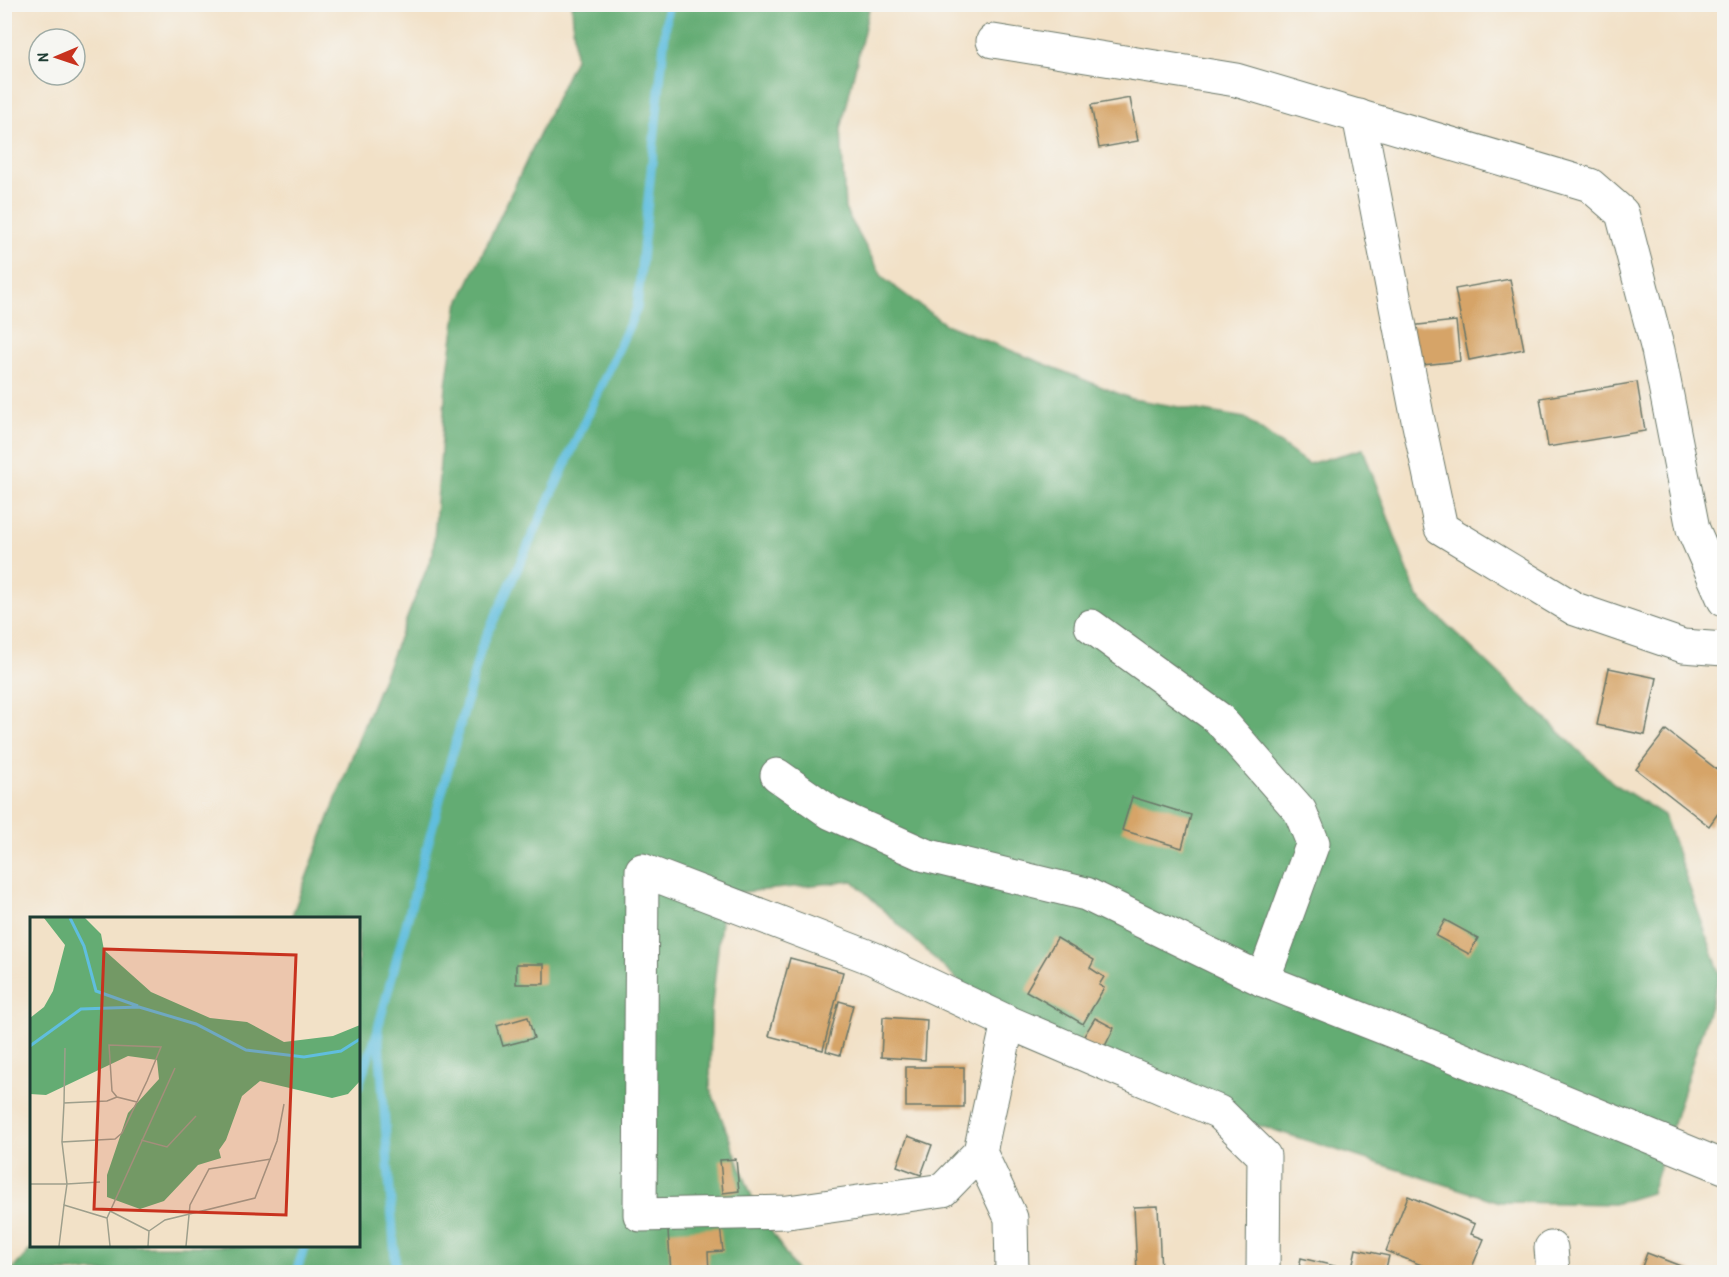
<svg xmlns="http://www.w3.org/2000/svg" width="1729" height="1277" font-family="'Patrick Hand',sans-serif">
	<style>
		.forest { fill: #64ac73; stroke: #427454; stroke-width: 1.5 }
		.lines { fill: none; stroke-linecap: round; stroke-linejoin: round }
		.stream { stroke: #60bede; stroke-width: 9 }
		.building { fill: #d6a468 }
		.minor-casing { stroke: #697667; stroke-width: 35 }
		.minor { stroke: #fff; stroke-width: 33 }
		.inset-river { fill: none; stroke: #60bede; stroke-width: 3 }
		.inset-road { fill: none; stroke: #9e9f8c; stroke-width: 1.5 }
		.view { fill: #c8321e; fill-opacity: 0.15; stroke: #c8321e; stroke-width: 3 }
		.inset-edge { fill: none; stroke: #1f3d34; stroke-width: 3 }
	</style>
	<rect width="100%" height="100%" fill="#f6f6f2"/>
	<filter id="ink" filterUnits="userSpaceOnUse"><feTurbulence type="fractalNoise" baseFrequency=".0167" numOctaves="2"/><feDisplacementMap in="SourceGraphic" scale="12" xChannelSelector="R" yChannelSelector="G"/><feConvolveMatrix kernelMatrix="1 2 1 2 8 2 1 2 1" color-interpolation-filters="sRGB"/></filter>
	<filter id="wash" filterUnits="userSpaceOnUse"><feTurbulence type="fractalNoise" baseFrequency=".008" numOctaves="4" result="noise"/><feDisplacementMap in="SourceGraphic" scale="24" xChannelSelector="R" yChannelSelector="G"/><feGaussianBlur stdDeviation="1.35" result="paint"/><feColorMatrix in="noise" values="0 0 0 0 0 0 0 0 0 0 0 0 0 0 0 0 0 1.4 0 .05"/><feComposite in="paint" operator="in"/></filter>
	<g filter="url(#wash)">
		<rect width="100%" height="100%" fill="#f2e1c7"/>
		<polygon class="forest" points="572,5 870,5 841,129 845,209 883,278 945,324 1132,399 1245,418 1308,464 1363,449 1417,596 1613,783 1664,815 1720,974 1651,1193 1614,1204 1500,1202 1277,1131 1089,1076 975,997 853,881 724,894 711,1013 710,1088 755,1205 797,1272 10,1272 34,1246 358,1246 358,918 291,918 364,725 433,553 446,386 457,307 575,59"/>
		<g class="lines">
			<g class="stream">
				<polyline points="358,1087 377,1033"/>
				<polyline points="296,1272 305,1246"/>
				<polyline points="396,1272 378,1028 481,648 637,308 668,4"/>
			</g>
		</g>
		<g id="blocks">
			<g class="building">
				<polygon points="1130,98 1138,141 1099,148 1091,105"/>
				<polygon points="1510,279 1524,349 1469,360 1455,289"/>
				<polygon points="1456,321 1460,361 1413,366 1409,326"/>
				<polygon points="1637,382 1645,431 1548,447 1540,398"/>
				<polygon points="1609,668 1657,678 1645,735 1597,725"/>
				<polygon points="1666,730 1724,775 1724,805 1709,826 1636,769"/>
				<polygon points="1132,797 1191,815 1182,848 1122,830"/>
				<polygon points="1445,920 1478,938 1469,954 1436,936"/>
				<polygon points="1057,938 1094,960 1090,968 1104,977 1099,985 1104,988 1083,1024 1026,991"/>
				<polygon points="790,958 843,972 823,1050 769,1036"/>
				<rect x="516" y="964" width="28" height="20"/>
				<polygon points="839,1001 853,1005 840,1055 826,1051"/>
				<polygon points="528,1017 534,1038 503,1046 497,1026"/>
				<polygon points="883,1017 927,1020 925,1060 881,1057"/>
				<polygon points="1095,1018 1114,1028 1099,1058 1079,1044"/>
				<rect x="906" y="1067" width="58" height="40"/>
				<polygon points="908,1136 932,1145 921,1175 897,1166"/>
				<polygon points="736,1159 739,1191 723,1193 720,1160"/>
				<polygon points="1408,1196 1475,1224 1471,1234 1484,1239 1470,1272 1439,1272 1386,1251"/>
				<polygon points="1158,1206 1161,1272 1137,1272 1134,1207"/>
				<polygon points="720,1227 723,1251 708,1252 709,1272 671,1272 668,1231"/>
				<polygon points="1356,1249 1389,1256 1385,1272 1351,1272"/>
				<polygon points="1647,1253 1696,1272 1640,1272"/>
				<polygon points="1301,1258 1343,1268 1342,1272 1298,1272"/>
			</g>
		</g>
	</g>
	<g filter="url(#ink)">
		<use href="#blocks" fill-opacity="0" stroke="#697667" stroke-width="1.5"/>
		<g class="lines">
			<g class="minor-casing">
				<g id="minor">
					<polyline points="993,41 1236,80 1590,185 1622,213 1658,350 1693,529 1724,600"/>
					<polyline points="1359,116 1418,420 1441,528 1575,609 1683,646 1724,649"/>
					<polyline points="1091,626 1218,718 1300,811 1313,843 1263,980"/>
					<polyline points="777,775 831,813 925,855 1086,894 1263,980 1425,1044 1724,1167"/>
					<polyline points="1008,1022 980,1152 943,1190 788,1212 640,1215 642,870 872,958 1008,1022 1219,1112 1264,1156 1263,1272"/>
					<polyline points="980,1152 1011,1218 1012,1272"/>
					<polyline points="1551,1248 1553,1272"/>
				</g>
			</g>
			<use href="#minor" class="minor"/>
		</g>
	</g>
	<g transform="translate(30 917)">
		<rect width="330" height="330" fill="#f2e1c7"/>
		<path d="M14 1H55L71 17 74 33 121 75 180 101 217 105 254 125 303 119 330 108V164L318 177 302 181 230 164 212 179 196 223 189 233 191 241 168 248 134 284 110 292 77 280V258L98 196 129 162 127 143 98 139 16 178 0 177V101L14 90 23 74 35 28Z" fill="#64ac73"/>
		<path class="inset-river" d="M40 1 54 29 66 74 108 89M0 129 51 92 109 90 166 107 216 133 274 140 311 134 330 122"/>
		<path class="inset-road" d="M34 186 35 131M111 223 137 230 166 199M32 225 34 186 77 184 87 180M70 265 37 267 32 225 85 222 92 216 117 164 131 130 79 128 82 174 87 180 107 185M0 267H37L34 288M80 294 119 314 118 329M77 301 80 329M119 314 135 303 225 281 247 224 254 187M29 329 34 288 77 301 145 151M156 329 160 288 179 252 241 242"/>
		<path class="view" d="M74 32 266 38 256 298 64 292Z"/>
		<rect width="330" height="330" class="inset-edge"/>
	</g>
	<rect width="1729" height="1277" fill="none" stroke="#f6f6f2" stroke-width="24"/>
	<g transform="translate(57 57) rotate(268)"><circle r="28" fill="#f6f6f2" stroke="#a0aca6" stroke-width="1.5"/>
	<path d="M0-4.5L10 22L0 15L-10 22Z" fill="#c8321e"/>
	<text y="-9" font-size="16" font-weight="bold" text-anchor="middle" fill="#1f3d34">N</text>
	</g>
</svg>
